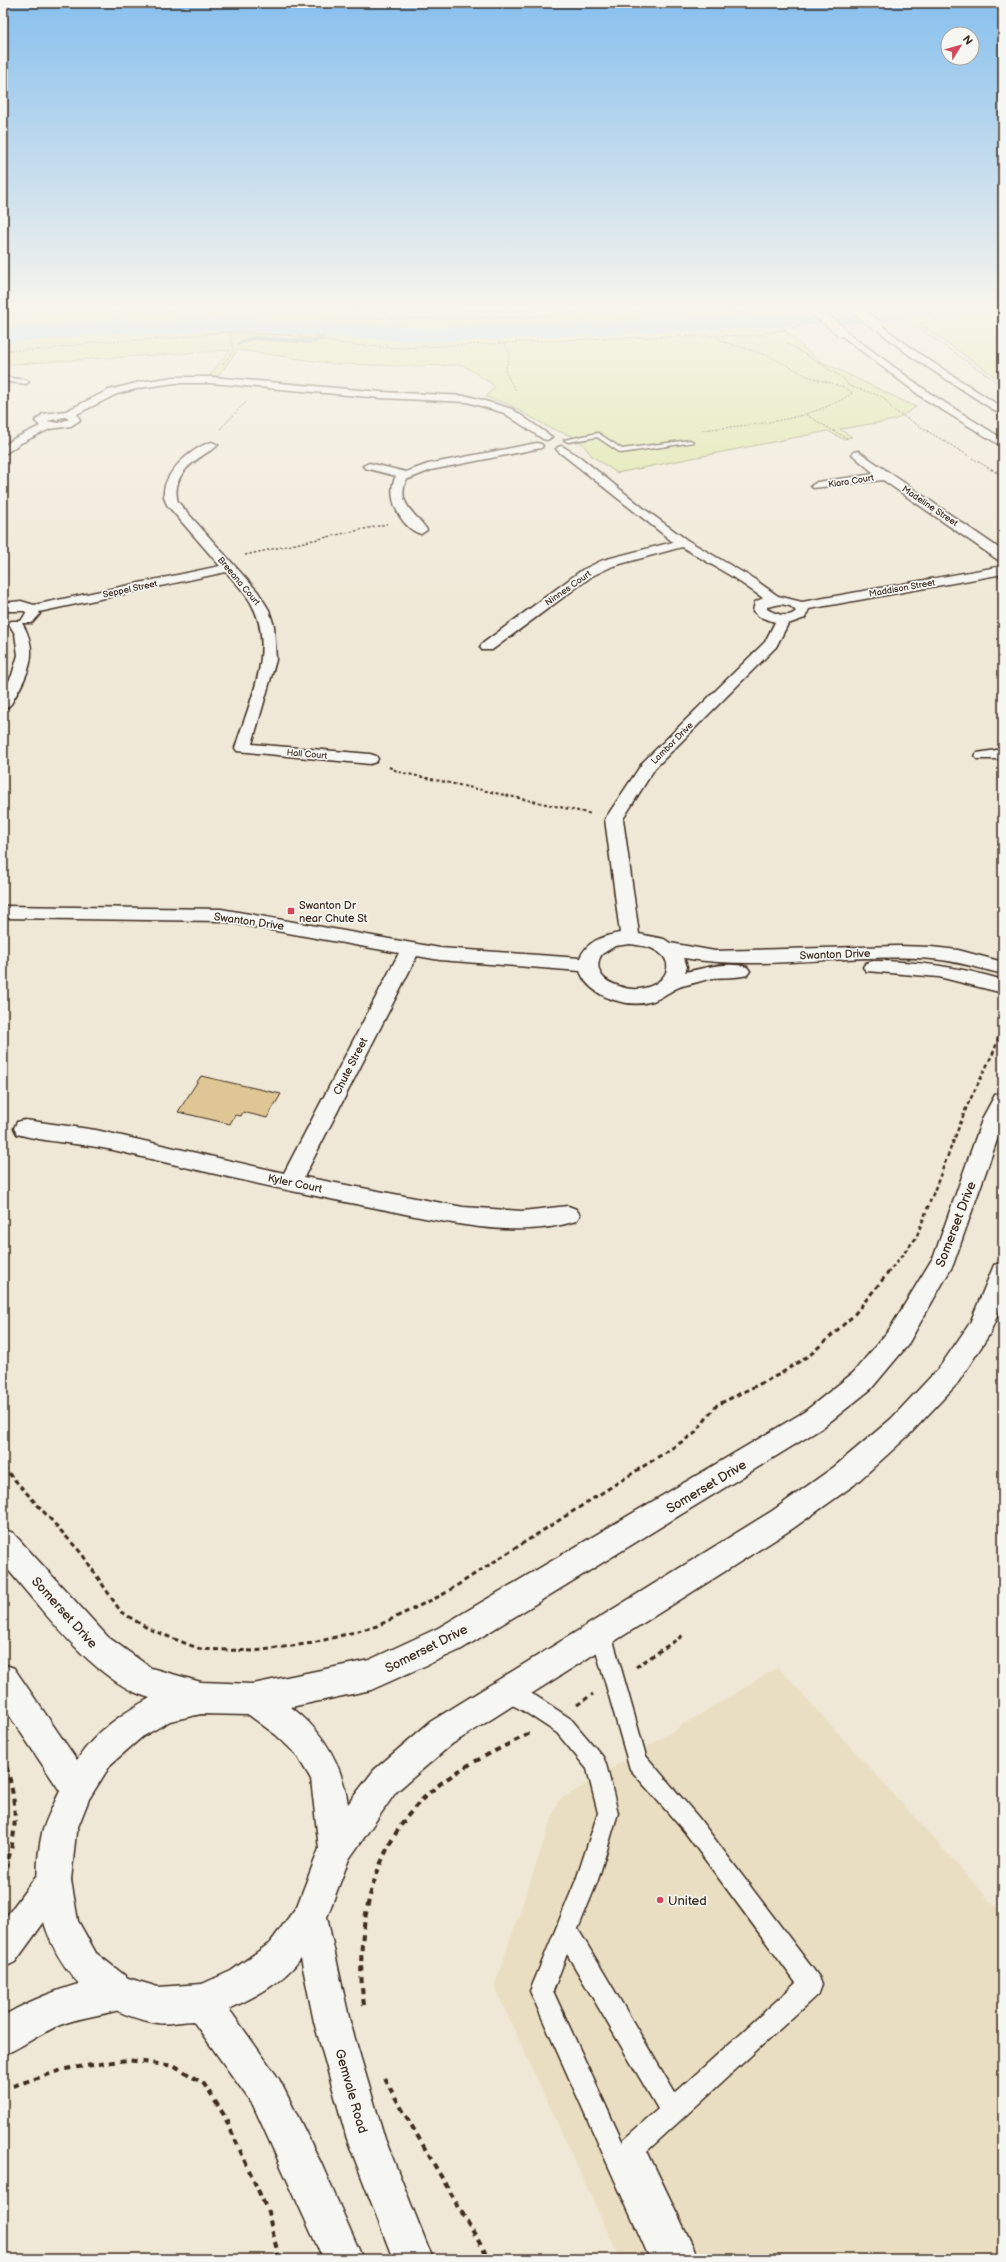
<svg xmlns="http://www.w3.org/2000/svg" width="1006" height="2262" font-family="'Balsamiq Sans',sans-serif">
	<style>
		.built { fill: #eadec2 }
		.green { fill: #d7e498; stroke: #89875b }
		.water { fill: #98d3f8; stroke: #738fa1 }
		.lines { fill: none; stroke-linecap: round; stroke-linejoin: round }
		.shore { stroke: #606e75; stroke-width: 1 }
		.stream { stroke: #738fa1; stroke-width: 4 }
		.river { fill: #98d3f8; fill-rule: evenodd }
		.building { fill: #dfc695; stroke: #3b2a1e }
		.service-casing { stroke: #3b2a1e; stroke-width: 3 }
		.minor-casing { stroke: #3b2a1e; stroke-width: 3 }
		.secondary-casing { stroke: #3b2a1e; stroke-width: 3 }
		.motorway-casing { stroke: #3b2a1e; stroke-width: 3 }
		.path-far5 { stroke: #3b2a1e; stroke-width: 1; stroke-dasharray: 2 1.5; stroke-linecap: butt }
		.path-far4 { stroke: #3b2a1e; stroke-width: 1.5; stroke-dasharray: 2.5 2; stroke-linecap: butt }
		.path-far3 { stroke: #3b2a1e; stroke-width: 2; stroke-dasharray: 3 2.5; stroke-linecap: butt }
		.path-far2 { stroke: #3b2a1e; stroke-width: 2.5; stroke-dasharray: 4 3; stroke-linecap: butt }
		.path-far1 { stroke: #3b2a1e; stroke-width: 3; stroke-dasharray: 5 3.5; stroke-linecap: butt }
		.path { stroke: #3b2a1e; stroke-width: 4; stroke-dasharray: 6 5; stroke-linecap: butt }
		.service { fill: #f6f6f2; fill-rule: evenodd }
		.minor { fill: #f6f6f2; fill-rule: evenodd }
		.secondary { fill: #f6f6f2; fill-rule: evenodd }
		.motorway { fill: #f6f6f2; fill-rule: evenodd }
		.motorway-bridge-casing { stroke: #3b2a1e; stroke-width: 12; stroke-linecap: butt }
		.motorway-bridge { stroke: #f6f6f2; stroke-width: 10 }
		.poi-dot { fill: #d1495b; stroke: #f6f6f2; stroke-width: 1.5 }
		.labels { text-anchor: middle; stroke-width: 3.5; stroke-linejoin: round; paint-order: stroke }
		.far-street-label { font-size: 9px; fill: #3b2a1e; stroke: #f6f6f2 }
		.poi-label { font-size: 11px; fill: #3b2a1e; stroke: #f6f6f2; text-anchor: start }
		.street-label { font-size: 11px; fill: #3b2a1e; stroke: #f6f6f2 }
		.near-street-label { font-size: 13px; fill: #3b2a1e; stroke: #f6f6f2 }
		.near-poi-label { font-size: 13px; fill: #3b2a1e; stroke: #f6f6f2; text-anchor: start }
	</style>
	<rect width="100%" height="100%" fill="#efe8d6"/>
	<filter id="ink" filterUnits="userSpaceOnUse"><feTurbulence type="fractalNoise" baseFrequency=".025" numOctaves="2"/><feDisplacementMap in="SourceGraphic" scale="8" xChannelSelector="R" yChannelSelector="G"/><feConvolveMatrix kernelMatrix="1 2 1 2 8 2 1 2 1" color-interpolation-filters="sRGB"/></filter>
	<g filter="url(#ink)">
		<polygon class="built" points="778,1667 1003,1915 1003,2259 620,2259 494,1986 558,1801"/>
		<g class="green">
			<path d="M207 310H287L353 319 527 317 600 310H621L693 316 738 323 775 321 816 359 916 407 895 420 840 429 852 437 843 439 828 431 617 473 592 456 581 442 572 436 550 428 510 405 486 397 495 386 463 365 405 366 335 364 238 350 218 376 210 375 230 350C154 356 79 359 3 365V315Z"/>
			<polygon points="340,310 532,310 366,313"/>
			<polygon points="974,310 1003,310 1003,382 918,323"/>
		</g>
		<polygon class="water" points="873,310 892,312 900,310 974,310 938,318 928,314 916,314 898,319 884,318"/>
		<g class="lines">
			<polyline class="shore" points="880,310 886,314 897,315 916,310 938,314 955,310"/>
			<g class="stream">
				<polyline points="729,310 767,321"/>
				<polyline points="239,344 245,340 253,338 313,342 335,329"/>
			</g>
			<polygon class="river" points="889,310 929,310 925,314 896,322 430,342 211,330 160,336 116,333 3,343 3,329 116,319 160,322 211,318 430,328"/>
		</g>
		<polygon class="building" points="201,1076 281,1094 267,1118 243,1112 241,1116 235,1115 230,1124 178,1112"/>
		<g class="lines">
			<g class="service-casing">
				<g id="service">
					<polygon points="3,377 26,380 29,382 26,384 3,381"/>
					<polygon points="598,433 622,449 690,440 694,442 621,453 597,437 568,442 564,440"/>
					<path d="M601 1623 608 1626 611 1633 646 1756 698 1817 819 1977 822 1985 819 1993 647 2151 699 2259H650L530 1991 576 1880 598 1813 587 1769 557 1733 522 1710 500 1699 497 1692 500 1685 507 1682 536 1696 571 1719 603 1757 606 1764 618 1813 598 1880 578 1929 675 2093 796 1983 684 1831 630 1769 591 1633 594 1626ZM567 1954 658 2109 624 2139 623 2143 553 1991Z"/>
				</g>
			</g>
			<g class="minor-casing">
				<g id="minor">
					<path d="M174 377H211L381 392 468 396 512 409 552 437 547 440 543 439 504 413 467 402 381 398 211 383H174L140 388 117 394 77 414 80 420 71 426 50 429 21 443 3 455V447L13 439 40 426 35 421 43 414 66 411 109 390 140 382ZM65 417 69 419 58 423 47 421Z"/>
					<path d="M212 442 218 445 216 447C195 460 170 474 178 502L258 592 269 610 274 626 276 660 252 744 370 754 376 756 378 759 376 762 370 764 237 751 235 748C249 702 277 649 251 603 245 592 235 582 226 572L39 612 40 614 32 623H22C41 654 27 676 11 704L8 707 3 709V692L12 675 18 655 15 634 9 624 11 621H21L26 613 25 611H3V603L21 601 34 605 220 566 168 506C151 482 191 447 212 442Z"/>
					<path d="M537 443 541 444 543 446 541 448 431 470 406 480C396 504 416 513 427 530L421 534C400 528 385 495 396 476L365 468 363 466 369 463 406 472 428 464Z"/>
					<path d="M562 446 580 457 647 511 687 540 754 579 778 596 802 602 1003 566V574L809 609 805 618 788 624 776 647 655 768 623 819 639 934 664 939 670 943 715 951 898 946 931 947 958 950 1003 962V974C979 968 956 961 932 959 850 952 766 972 684 958L687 967 685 972C705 968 727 961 747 967L750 971 747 975C736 978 724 977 713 978 704 980 695 983 686 985 674 987 666 996 653 1001 628 1009 589 997 580 971L440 960 417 956 304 1177 463 1207 522 1211 568 1206 576 1209 580 1215 576 1221C515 1241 437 1220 376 1208 287 1191 200 1171 113 1150 81 1143 48 1143 17 1134L14 1128 17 1122 25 1120 96 1130 284 1173 399 953 221 921 3 918V906L221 909 440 948 580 958C587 941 603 936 620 933L605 819 643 762 765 642 775 622 760 617 753 611 755 602 763 598 731 576 682 547 613 566 592 576 492 650H482L480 647 482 644 582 570 603 560 673 542 558 451 556 449 558 447ZM781 604 790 606 796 611C789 619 775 614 767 609V607ZM630 944C637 945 645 946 651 948 689 964 653 1000 619 986 613 984 607 982 603 977 597 970 597 961 602 954L615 946Z"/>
					<polygon points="858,451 1003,551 1003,561 998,560 883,480 813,488 811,486 817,482 875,474 854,456 852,454 854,452"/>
					<polygon points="1003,749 1003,759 977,759 975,756 977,753"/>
					<path d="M873 961C918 961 960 967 1003 980V993L939 977 866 971 863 967 866 963Z"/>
					<polygon points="54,1863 66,1868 71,1880 66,1892 15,1962 3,1968 3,1921 42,1868"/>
					<path d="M118 1975 131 1980 136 1993 131 2006C108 2015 83 2016 60 2025 40 2033 23 2047 3 2055V2016C39 1995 77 1982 118 1975Z"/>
				</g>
			</g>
			<g class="secondary-casing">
				<path id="secondary" d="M1003 1092V1123L953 1265 907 1346 871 1389 822 1428 460 1650 371 1690 291 1707C324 1732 342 1764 348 1804L374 1770 430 1722 772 1511 834 1467 891 1419 939 1368 970 1323 994 1265 1003 1262V1302L989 1335 957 1384 909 1435 854 1485 792 1529 452 1744 396 1792 349 1859 327 1917 350 2022 385 2139 433 2259H393L347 2139 314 2022 301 1958C284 1982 255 1997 229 2009L279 2079 321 2163 363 2259H323L253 2105 193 2021C182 2021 168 2025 157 2023 64 2007 23 1920 42 1833 46 1819 54 1804 60 1791L3 1706V1664L14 1668 77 1760C96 1731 120 1715 150 1698 94 1682 41 1607 3 1564V1529L13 1533 108 1637 151 1668 201 1682 253 1684 369 1660 438 1628 804 1412 853 1373 889 1330 934 1256 983 1117 995 1095ZM201 1714 249 1715 276 1735 296 1754 311 1779 319 1849 297 1906 270 1943 231 1971 202 1984 158 1987 128 1978 96 1953 78 1921 71 1880 76 1832 89 1799 111 1764 142 1737 170 1721Z"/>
			</g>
			<g class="motorway-casing">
				<g id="motorway">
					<polygon points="878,323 918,353 1003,408 1003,416 912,357 875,328 875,324"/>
					<polygon points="841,328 931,394 1003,439 1003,447 923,398 838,333 836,331"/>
				</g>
			</g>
			<g class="path-far5">
				<polyline points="903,322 916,326 1003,386"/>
				<polyline points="787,343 843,378 849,386 883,397 893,410 992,470"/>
				<polyline points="504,344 510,353 505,372 518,394"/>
				<polyline points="3,350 45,350 96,342 164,339 222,332 286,335 353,345 399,348 610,338 759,335 802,326"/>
				<polyline points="223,364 234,350 229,332"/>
				<polyline points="806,415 848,439"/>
				<polyline points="220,429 247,401"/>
				<path d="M702 430C755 424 807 422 853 393L843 387 807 376 770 356 723 342 717 337"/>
			</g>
			<g class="path-far4">
				<polyline points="991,469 1003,476"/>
				<polyline points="245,555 387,524"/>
			</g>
			<polyline class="path-far3" points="389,767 399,772 592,814"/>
			<polyline class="path-far2" points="887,1274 916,1238 967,1106 995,1049 1000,1031 999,1007"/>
			<g class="path-far1">
				<polyline points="3,1467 82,1554 121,1612 149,1629 200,1649 255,1651 313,1643 377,1626 442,1595 694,1434 717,1405 780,1374 811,1354 853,1316 888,1273"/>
				<polyline points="636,1667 685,1634"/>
				<polyline points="577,1705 593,1694"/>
			</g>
			<g class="path">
				<path d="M3 1756C17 1797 20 1833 3 1873"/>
				<path d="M364 2005C353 1930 374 1837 435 1788 463 1765 498 1750 530 1733"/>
				<polyline points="384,2078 489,2259"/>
				<polyline points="13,2086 65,2069 127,2060 175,2066 204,2084 224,2115 268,2212 279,2259"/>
			</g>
			<use href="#service" class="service"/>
			<use href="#minor" class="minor"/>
			<use href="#secondary" class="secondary"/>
			<use href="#motorway" class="motorway"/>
			<g class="motorway-bridge-casing">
				<g id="motorway-bridge">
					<polyline points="814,310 841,331"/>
					<polyline points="857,310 878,326"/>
				</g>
			</g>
			<use href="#motorway-bridge" class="motorway-bridge"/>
		</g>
	</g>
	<linearGradient id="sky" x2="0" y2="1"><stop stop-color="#88c0ee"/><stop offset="0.49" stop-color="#f8f5ed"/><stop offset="1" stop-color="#f8f5ed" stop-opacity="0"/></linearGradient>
	<rect width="1006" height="627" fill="url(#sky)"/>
	<g class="poi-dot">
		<rect x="287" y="907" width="8" height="8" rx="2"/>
		<circle cx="660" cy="1900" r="4"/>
	</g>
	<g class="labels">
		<g class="far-street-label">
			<text transform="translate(851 481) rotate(-9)" y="3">Kiara Court</text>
			<text transform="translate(930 506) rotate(34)" y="3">Madeline Street</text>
			<text transform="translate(239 581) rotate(50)" y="3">Breeana Court</text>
			<text transform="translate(568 588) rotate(-35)" y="3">Ninnes Court</text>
			<text transform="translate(902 588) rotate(-10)" y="3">Maddison Street</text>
			<text transform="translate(130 589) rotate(-12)" y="3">Seppel Street</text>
			<text transform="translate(672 743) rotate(-45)" y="3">Lambor Drive</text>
			<text transform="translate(307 754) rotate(5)" y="3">Hall Court</text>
		</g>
		<g class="poi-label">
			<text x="299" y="909">Swanton Dr<tspan x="299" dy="13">near Chute St</tspan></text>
		</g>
		<g class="street-label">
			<text transform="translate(249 921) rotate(8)" y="4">Swanton Drive</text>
			<text transform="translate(835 954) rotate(-2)" y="4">Swanton Drive</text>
			<text transform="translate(350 1066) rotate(-63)" y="4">Chute Street</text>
			<text transform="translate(295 1183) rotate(12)" y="4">Kyler Court</text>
		</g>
		<g class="near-street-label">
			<text transform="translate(955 1224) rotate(-69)" y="5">Somerset Drive</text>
			<text transform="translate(706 1486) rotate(-31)" y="5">Somerset Drive</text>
			<text transform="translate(65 1612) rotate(48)" y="5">Somerset Drive</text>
			<text transform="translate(426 1648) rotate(-27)" y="5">Somerset Drive</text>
			<text transform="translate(352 2091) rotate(74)" y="5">Gemvale Road</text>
		</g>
		<g class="near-poi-label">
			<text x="668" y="1905">United</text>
		</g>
	</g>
	<rect width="1006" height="2262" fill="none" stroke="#f6f6f2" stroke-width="16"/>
	<rect x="8" y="8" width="990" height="2246" fill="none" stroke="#3b2a1e" stroke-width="1.5" filter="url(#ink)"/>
	<g transform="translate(960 46) rotate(53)"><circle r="19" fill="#f6f6f2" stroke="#aba49d"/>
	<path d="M0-3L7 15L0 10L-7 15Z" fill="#d1495b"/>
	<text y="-6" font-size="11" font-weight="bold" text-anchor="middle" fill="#3b2a1e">N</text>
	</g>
</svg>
